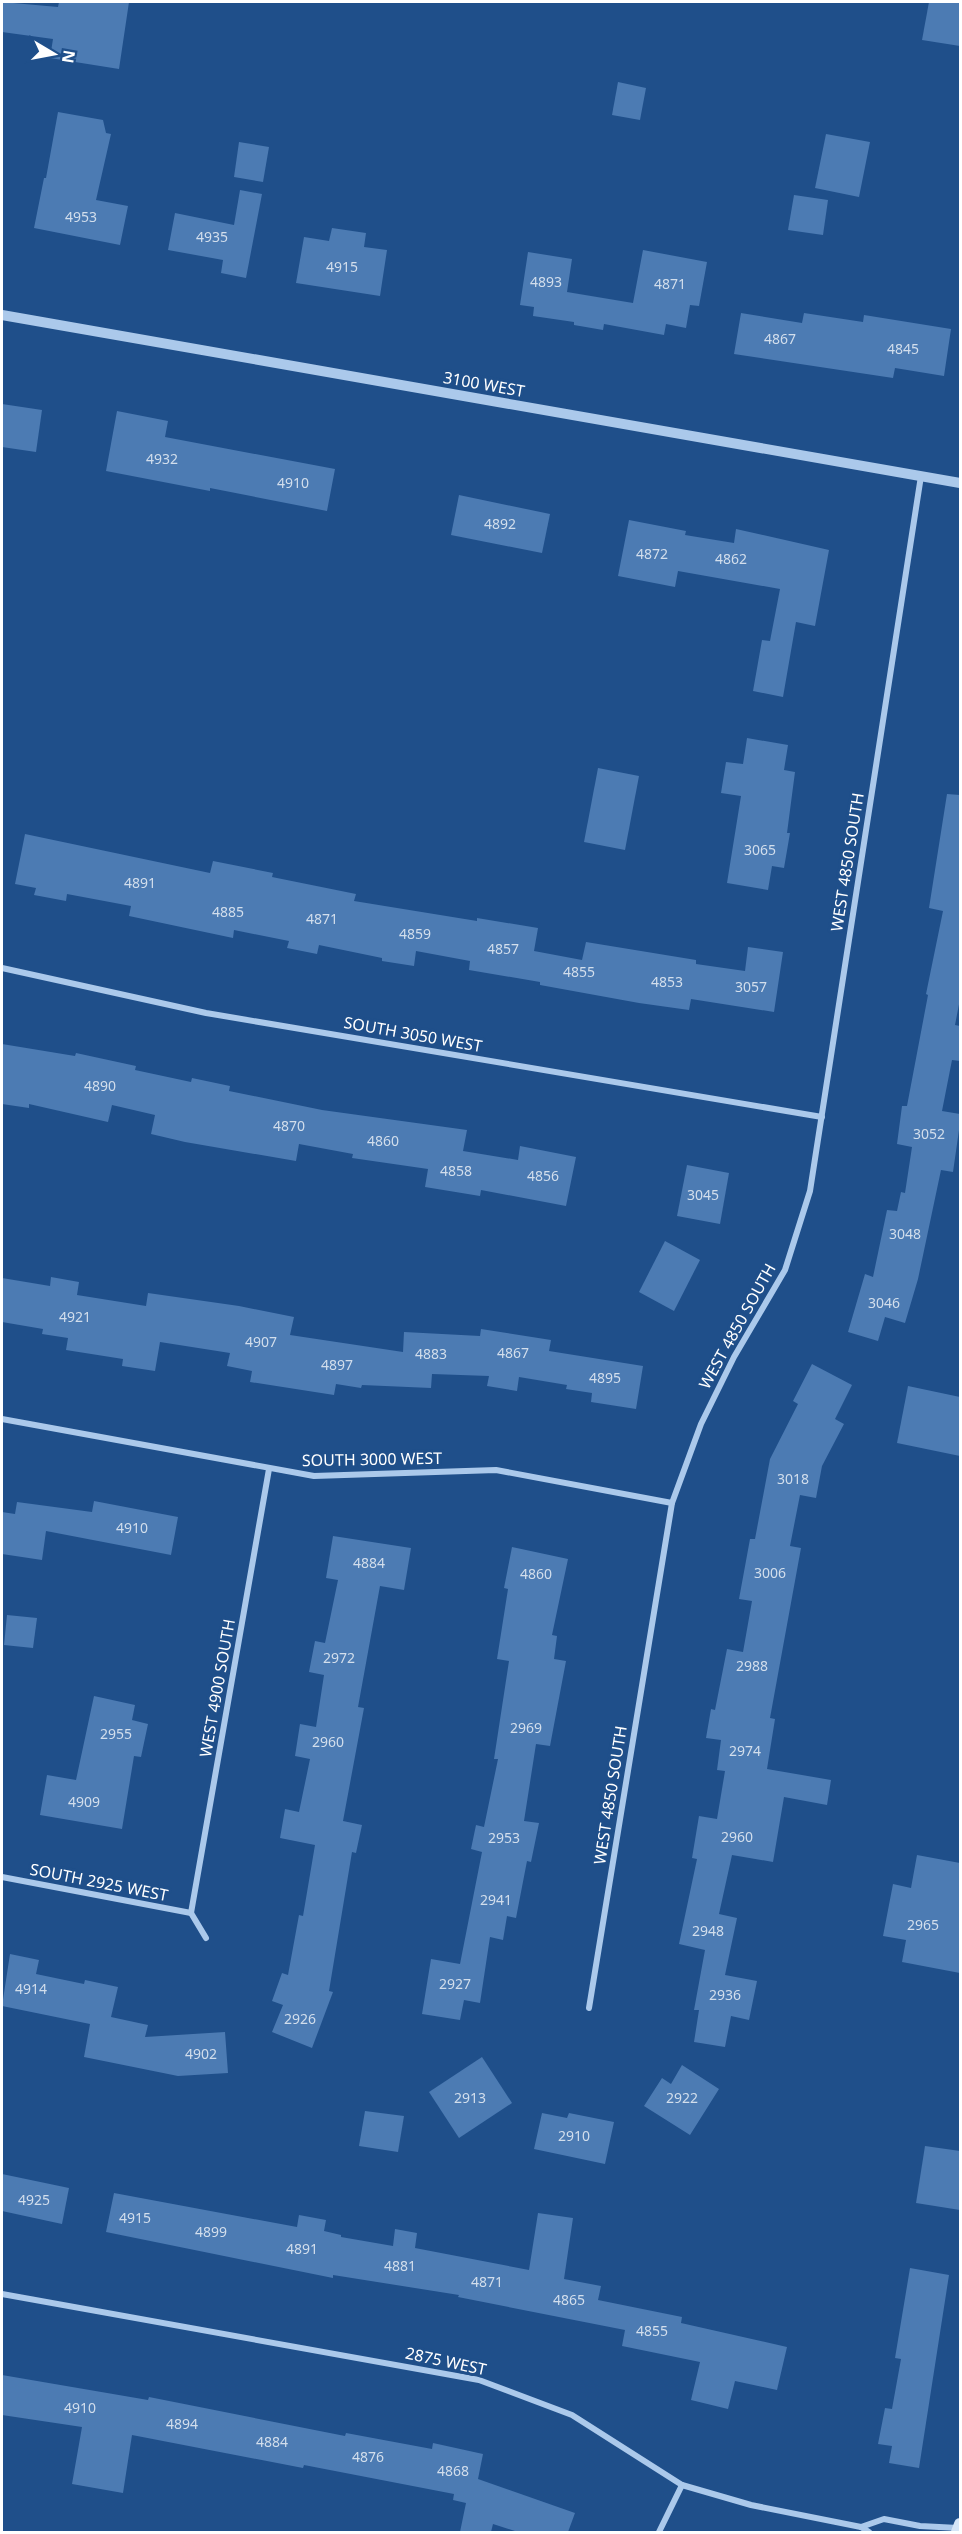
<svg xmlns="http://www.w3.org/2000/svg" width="962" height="2534" font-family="'Noto Sans',sans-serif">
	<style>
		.building { fill: #4c7bb3 }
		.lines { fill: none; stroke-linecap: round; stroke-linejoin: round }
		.minor { stroke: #abc9eb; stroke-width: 6 }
		.tertiary { stroke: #abc9eb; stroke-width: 10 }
		.secondary { stroke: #d6e6f8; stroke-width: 12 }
		.labels { text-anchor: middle; stroke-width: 6; stroke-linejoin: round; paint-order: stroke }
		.number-label { font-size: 14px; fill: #d2deec }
		.street-label { font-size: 16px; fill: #fff; stroke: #1f4f8a }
	</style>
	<rect width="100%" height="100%" fill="#1f4f8a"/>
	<g class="building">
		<polygon points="2,2 58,7 59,2 129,2 119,69 50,58 53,39 2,32"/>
		<polygon points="929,2 960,2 960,46 922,40"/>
		<polygon points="618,82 646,88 640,120 612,115"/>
		<polygon points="58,112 103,120 106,133 111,134 96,200 128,206 120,245 34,228 44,178 46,178"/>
		<polygon points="826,134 870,142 859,197 815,188"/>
		<polygon points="239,142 269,147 263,182 234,177"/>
		<polygon points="240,190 262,194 246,278 221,273 223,260 168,250 175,213 234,225"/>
		<polygon points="794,195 828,200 823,235 788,230"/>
		<polygon points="332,228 366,233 364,247 387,250 380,296 296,283 304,237 329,241"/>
		<polygon points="643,250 707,262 699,306 690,305 686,328 666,324 664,335 604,324 603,330 574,325 574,322 533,316 534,307 520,305 528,252 572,259 567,292 633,303"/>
		<polygon points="741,313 802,323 804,313 863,322 864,315 951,329 944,376 895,368 893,378 734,354"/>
		<polygon points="2,404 42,410 36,452 2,447"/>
		<polygon points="117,411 168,421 165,437 335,469 327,511 210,488 210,491 106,471"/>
		<polygon points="459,495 550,514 542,553 451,535"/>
		<polygon points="629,520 686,531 685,535 734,543 736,529 829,550 815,626 796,622 783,697 753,691 762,640 770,641 780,589 678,571 675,587 618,576"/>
		<polygon points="747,738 788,745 784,770 795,772 787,833 790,833 784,868 772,866 768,890 727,883 741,796 721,793 726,762 743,764"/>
		<polygon points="598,768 639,776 625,850 584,842"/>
		<polygon points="947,794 960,795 960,999 955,1025 960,1026 960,1061 952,1060 942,1111 960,1114 960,1123 953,1172 941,1170 918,1279 905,1323 885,1317 878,1341 848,1332 865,1274 873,1277 887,1210 897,1211 901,1192 905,1193 912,1147 897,1144 902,1106 907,1106 928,995 926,994 943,911 929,908"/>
		<polygon points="25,834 210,873 213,861 273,873 272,877 356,894 354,901 477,921 477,918 538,928 534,951 582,960 586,942 696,960 696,964 745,971 748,947 783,952 774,1012 691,999 689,1010 639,1003 540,985 540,982 469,970 470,961 416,951 414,966 382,961 382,958 319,945 317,954 287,948 289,941 234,930 233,938 129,916 131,906 67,894 66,901 34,895 36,888 15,884"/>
		<polygon points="2,1044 75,1056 76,1053 136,1066 135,1070 191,1082 192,1078 230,1086 229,1091 322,1110 467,1130 463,1151 518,1160 520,1146 576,1157 566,1206 481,1190 480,1196 425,1187 428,1169 352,1158 353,1154 299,1144 296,1161 185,1142 151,1134 155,1115 112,1105 108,1122 29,1104 29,1108 2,1104"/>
		<polygon points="687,1165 729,1173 720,1224 677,1216"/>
		<polygon points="665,1241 700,1260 674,1311 639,1292"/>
		<polygon points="51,1277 79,1282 77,1295 146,1306 148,1293 239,1306 294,1317 290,1335 403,1352 404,1332 480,1336 481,1329 551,1340 549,1351 643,1366 636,1409 591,1402 592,1393 566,1389 567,1385 519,1377 517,1391 487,1386 489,1376 432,1374 431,1388 362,1385 361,1388 336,1384 334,1395 250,1382 252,1371 227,1366 230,1353 160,1342 155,1371 122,1366 123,1359 66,1350 68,1338 42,1334 43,1329 2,1322 2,1278 50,1286"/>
		<polygon points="812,1364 852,1385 835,1419 844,1424 822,1466 816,1498 800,1495 790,1546 801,1548 770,1718 775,1719 767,1769 831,1780 827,1805 784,1797 773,1862 732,1855 719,1914 737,1918 725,1975 757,1981 749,2020 731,2016 725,2047 694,2042 699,2010 694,2010 705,1950 679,1944 697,1859 692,1858 699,1816 717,1819 725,1771 717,1770 721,1740 706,1738 711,1709 715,1710 727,1649 743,1652 752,1601 739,1599 750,1539 755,1539 770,1459 798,1404 793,1401"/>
		<polygon points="908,1386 960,1397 960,1456 897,1443"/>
		<polygon points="94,1501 178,1517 171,1555 46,1531 42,1560 2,1554 2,1512 15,1514 17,1502 92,1512"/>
		<polygon points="333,1536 411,1548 404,1590 380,1586 358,1707 364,1708 343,1821 362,1825 356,1853 352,1852 329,1991 333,1992 312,2048 272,2032 283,2005 272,2001 282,1973 288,1975 299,1915 303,1916 315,1845 280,1838 285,1809 299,1812 310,1759 295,1756 300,1724 316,1727 324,1675 309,1672 315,1641 325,1643 338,1580 326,1578"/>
		<polygon points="512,1547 568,1559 552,1635 557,1636 554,1659 566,1661 550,1746 536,1744 524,1821 539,1823 531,1862 527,1861 516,1918 507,1916 503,1940 490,1937 480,2003 464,2000 460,2020 422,2014 431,1959 460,1964 482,1852 471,1849 476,1825 484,1827 498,1759 494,1759 509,1661 497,1659 508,1589 504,1588"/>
		<polygon points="7,1615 37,1618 33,1648 4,1645"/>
		<polygon points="94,1696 135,1705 132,1720 148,1724 141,1757 134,1756 122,1829 40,1815 47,1775 76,1780"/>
		<polygon points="917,1855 960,1863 960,1973 902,1962 906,1940 883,1936 893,1884 911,1888"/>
		<polygon points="10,1954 39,1960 36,1974 84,1984 85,1980 118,1987 111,2017 148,2025 145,2037 225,2032 228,2073 178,2076 84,2057 90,2024 2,2006"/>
		<polygon points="482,2057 512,2103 459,2138 429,2092"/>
		<polygon points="682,2065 719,2089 690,2135 644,2106 662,2078 671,2084"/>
		<polygon points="365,2111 404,2116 398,2152 359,2146"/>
		<polygon points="542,2113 567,2118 569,2113 614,2122 605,2164 534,2149"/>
		<polygon points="925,2146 960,2151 960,2210 916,2203"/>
		<polygon points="2,2174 69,2188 62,2224 2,2211"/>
		<polygon points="114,2193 297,2227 299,2215 326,2220 324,2231 341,2235 341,2237 393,2246 395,2229 417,2233 415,2248 529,2270 538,2213 573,2218 564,2279 601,2286 598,2300 682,2317 681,2323 787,2347 777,2390 735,2381 728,2409 691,2400 700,2362 622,2346 625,2330 458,2297 459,2295 333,2275 333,2278 106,2232"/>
		<polygon points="910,2268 949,2275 919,2468 889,2463 892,2446 878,2444 885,2408 892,2409 901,2359 895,2358"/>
		<polygon points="2,2375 148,2400 149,2397 345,2436 346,2433 432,2449 433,2443 483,2454 478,2479 575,2513 568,2532 518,2532 493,2524 491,2532 460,2532 466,2503 453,2500 454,2494 304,2465 303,2468 132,2435 123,2493 72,2484 82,2427 2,2415"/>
	</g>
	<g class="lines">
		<g class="minor">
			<polyline points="2,968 206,1013 822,1117"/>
			<polyline points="2,1419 314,1476 496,1470 672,1503"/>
			<polyline points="2,1877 191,1913"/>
			<polyline points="191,1913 269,1469"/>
			<polyline points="191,1913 206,1938"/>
			<polyline points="589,2008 672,1503 701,1424 734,1357 785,1270 810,1191 921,476"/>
			<polyline points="2,2294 479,2380 572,2415 682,2485 751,2505 861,2527 869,2532"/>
			<polyline points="861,2527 884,2519 920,2526 958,2528"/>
			<polyline points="659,2532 682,2485"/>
		</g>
		<polyline class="tertiary" points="2,315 960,483"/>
		<polyline class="secondary" points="957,2532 960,2524"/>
	</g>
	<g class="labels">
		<g class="number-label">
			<text x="81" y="222">4953</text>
			<text x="212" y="242">4935</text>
			<text x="342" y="272">4915</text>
			<text x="546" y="287">4893</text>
			<text x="670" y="289">4871</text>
			<text x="780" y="344">4867</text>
			<text x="903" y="354">4845</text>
			<text x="162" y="464">4932</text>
			<text x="293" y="488">4910</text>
			<text x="500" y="529">4892</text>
			<text x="652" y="559">4872</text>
			<text x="731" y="564">4862</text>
			<text x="760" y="855">3065</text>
			<text x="140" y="888">4891</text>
			<text x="228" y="917">4885</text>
			<text x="322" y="924">4871</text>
			<text x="415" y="939">4859</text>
			<text x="503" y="954">4857</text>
			<text x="579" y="977">4855</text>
			<text x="667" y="987">4853</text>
			<text x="751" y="992">3057</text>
			<text x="100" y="1091">4890</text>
			<text x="289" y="1131">4870</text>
			<text x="929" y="1139">3052</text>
			<text x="383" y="1146">4860</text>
			<text x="456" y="1176">4858</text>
			<text x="543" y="1181">4856</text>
			<text x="703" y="1200">3045</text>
			<text x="905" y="1239">3048</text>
			<text x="884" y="1308">3046</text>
			<text x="75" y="1322">4921</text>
			<text x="261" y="1347">4907</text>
			<text x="513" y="1358">4867</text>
			<text x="431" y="1359">4883</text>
			<text x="337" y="1370">4897</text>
			<text x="605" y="1383">4895</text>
			<text x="793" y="1484">3018</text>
			<text x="132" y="1533">4910</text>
			<text x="369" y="1568">4884</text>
			<text x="770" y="1578">3006</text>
			<text x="536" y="1579">4860</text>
			<text x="339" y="1663">2972</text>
			<text x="752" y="1671">2988</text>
			<text x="526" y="1733">2969</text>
			<text x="116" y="1739">2955</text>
			<text x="328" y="1747">2960</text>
			<text x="745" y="1756">2974</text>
			<text x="84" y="1807">4909</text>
			<text x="737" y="1842">2960</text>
			<text x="504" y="1843">2953</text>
			<text x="496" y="1905">2941</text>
			<text x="923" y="1930">2965</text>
			<text x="708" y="1936">2948</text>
			<text x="455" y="1989">2927</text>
			<text x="31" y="1994">4914</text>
			<text x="725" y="2000">2936</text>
			<text x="300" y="2024">2926</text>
			<text x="201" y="2059">4902</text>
			<text x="470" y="2103">2913</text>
			<text x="682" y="2103">2922</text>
			<text x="574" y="2141">2910</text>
			<text x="34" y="2205">4925</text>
			<text x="135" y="2223">4915</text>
			<text x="211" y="2237">4899</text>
			<text x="302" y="2254">4891</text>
			<text x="400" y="2271">4881</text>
			<text x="487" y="2287">4871</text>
			<text x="569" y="2305">4865</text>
			<text x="652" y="2336">4855</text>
			<text x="80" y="2413">4910</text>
			<text x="182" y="2429">4894</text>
			<text x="272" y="2447">4884</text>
			<text x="368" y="2462">4876</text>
			<text x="453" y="2476">4868</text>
		</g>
		<g class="street-label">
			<text transform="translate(484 384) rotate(10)" y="6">3100 WEST</text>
			<text transform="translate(847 862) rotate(-81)" y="6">WEST 4850 SOUTH</text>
			<text transform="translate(413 1034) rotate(10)" y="6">SOUTH 3050 WEST</text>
			<text transform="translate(737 1326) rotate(-61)" y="6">WEST 4850 SOUTH</text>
			<text transform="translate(372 1459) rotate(-1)" y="6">SOUTH 3000 WEST</text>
			<text transform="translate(217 1688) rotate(-80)" y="6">WEST 4900 SOUTH</text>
			<text transform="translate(610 1795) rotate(-81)" y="6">WEST 4850 SOUTH</text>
			<text transform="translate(99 1882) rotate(11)" y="6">SOUTH 2925 WEST</text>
			<text transform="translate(446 2361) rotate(12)" y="6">2875 WEST</text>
		</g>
	</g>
	<rect width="962" height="2534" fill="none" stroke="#ffffff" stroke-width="6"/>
	<g transform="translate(54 54) rotate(100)" stroke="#1f4f8a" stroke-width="4.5" paint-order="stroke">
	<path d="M0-4.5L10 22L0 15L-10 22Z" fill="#ffffff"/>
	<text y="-9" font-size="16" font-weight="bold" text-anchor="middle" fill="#ffffff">N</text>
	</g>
</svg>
